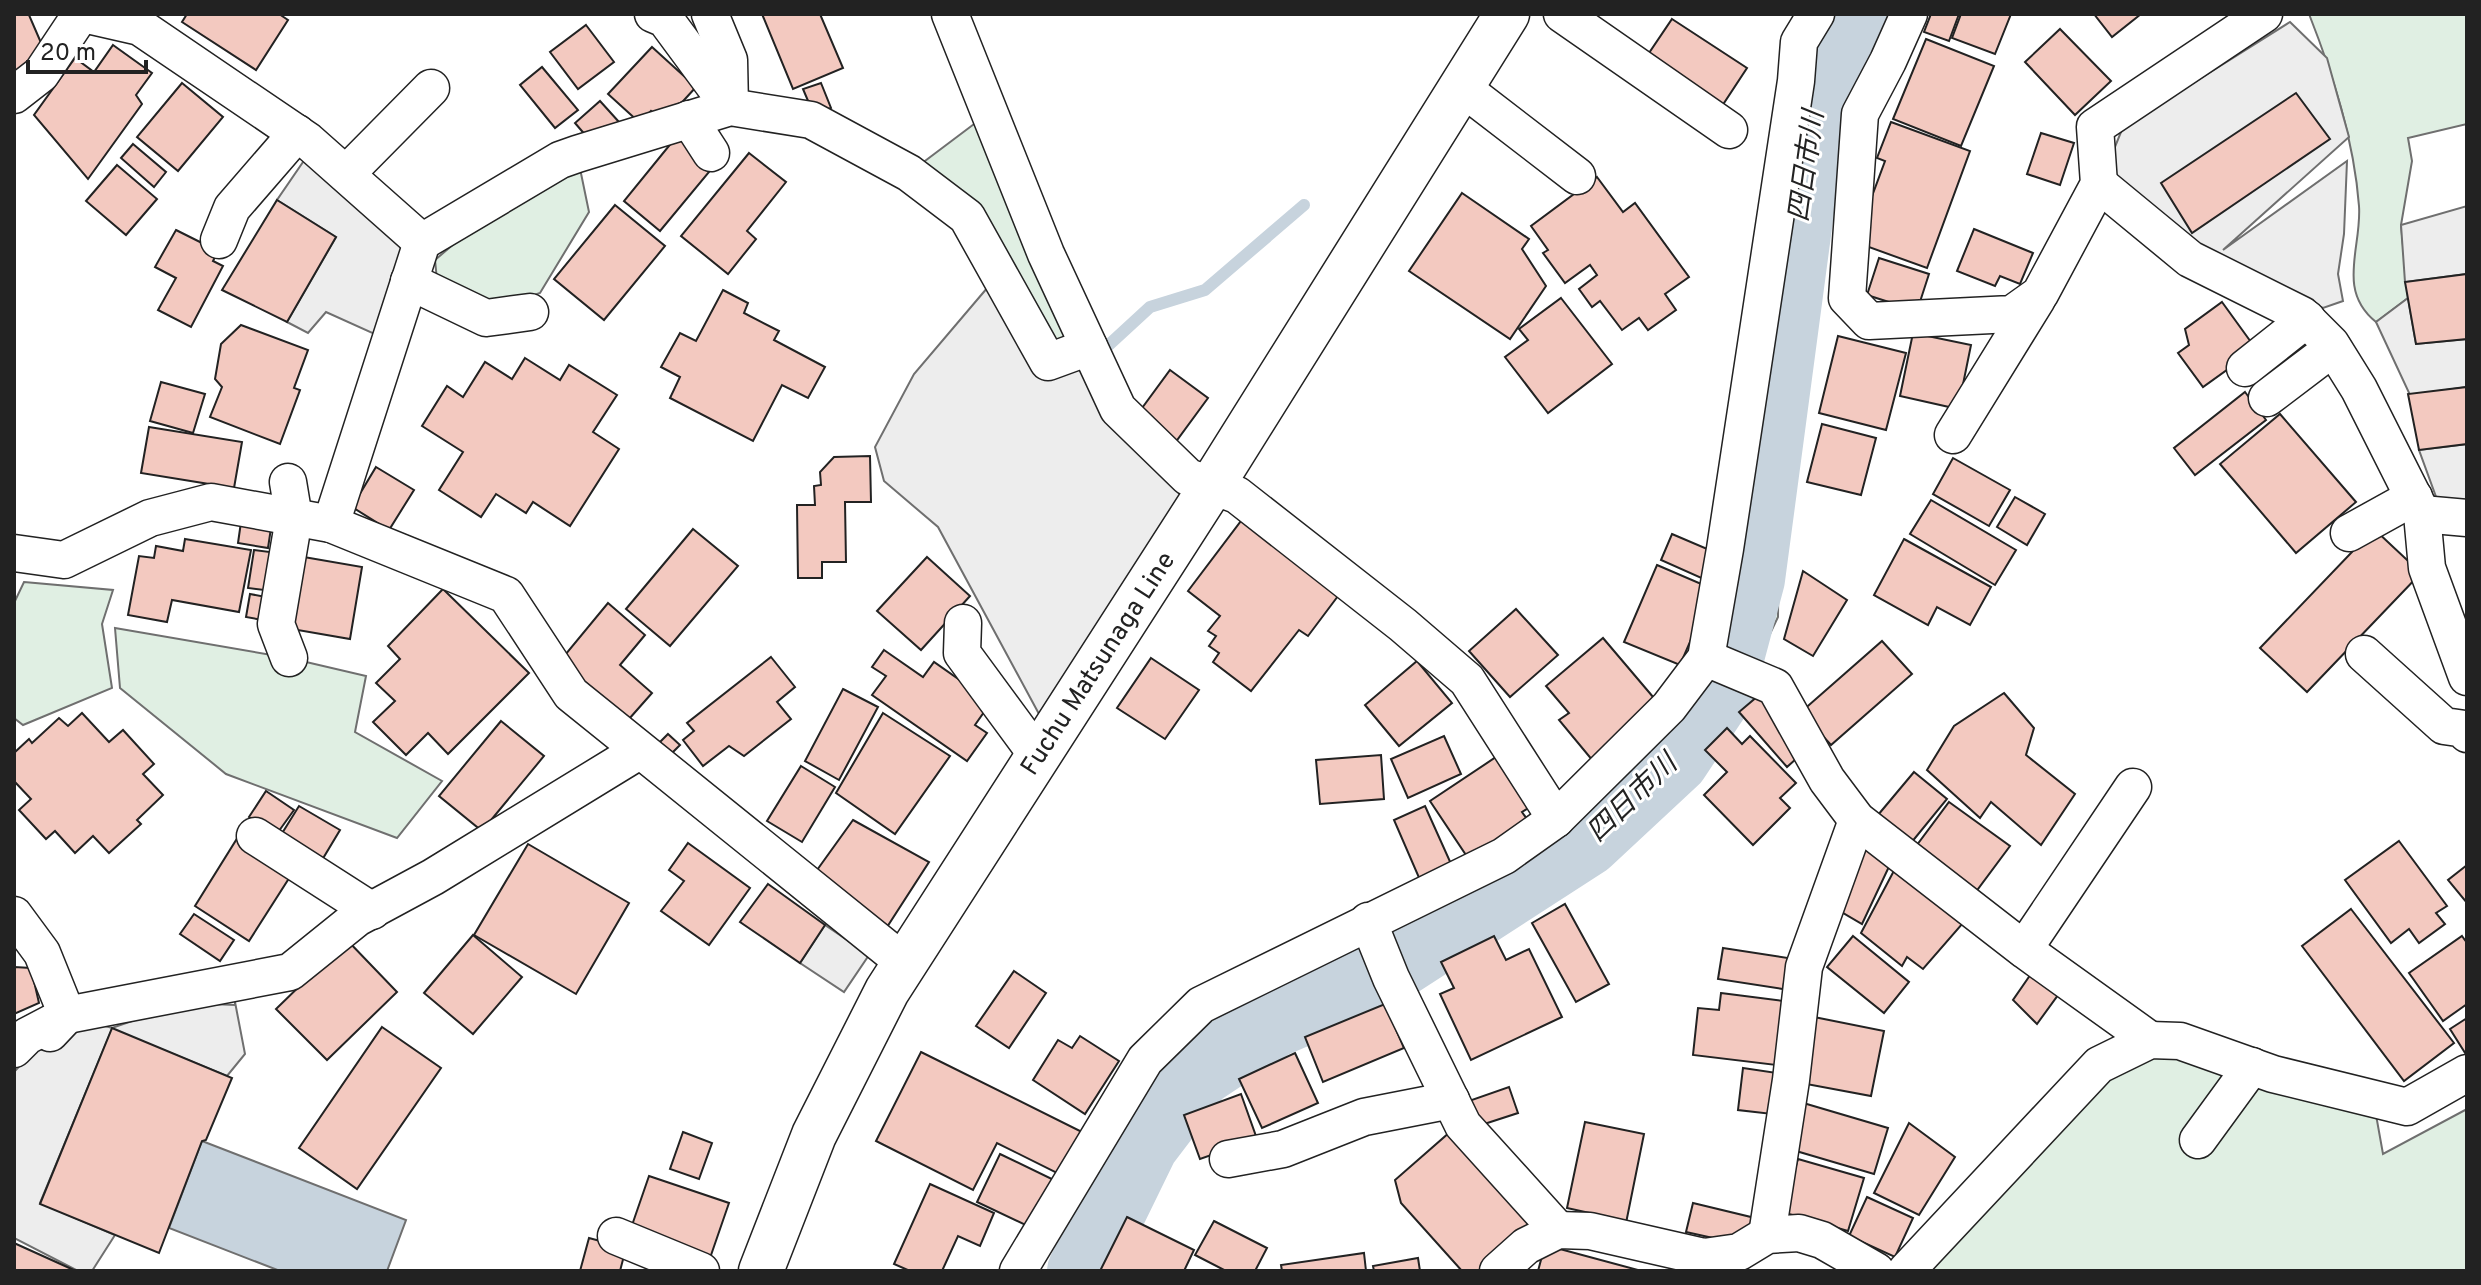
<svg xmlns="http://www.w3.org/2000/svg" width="2481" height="1285" font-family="Overpass,'Noto Sans JP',sans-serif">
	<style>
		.green { fill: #e0efe3; stroke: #6f6f6f; stroke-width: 2 }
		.parking { fill: #ededed; stroke: #6f6f6f; stroke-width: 2 }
		.water { fill: #c7d3dd; stroke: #6f6f6f; stroke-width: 2 }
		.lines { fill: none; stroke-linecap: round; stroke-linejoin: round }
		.stream { stroke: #c7d3dd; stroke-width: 12 }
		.river { stroke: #c7d3dd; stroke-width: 70 }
		.building { fill: #f3c9c0; stroke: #222; stroke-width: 2 }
		.minor-casing { stroke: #222; stroke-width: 39 }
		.primary-casing { stroke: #222; stroke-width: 47 }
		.minor { stroke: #fff; stroke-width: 36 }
		.primary { stroke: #fff; stroke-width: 44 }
		.labels { text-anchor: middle; stroke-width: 6; stroke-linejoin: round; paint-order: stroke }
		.street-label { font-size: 26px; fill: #222; stroke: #fff }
		.water-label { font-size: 28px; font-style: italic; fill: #222; stroke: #fff }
	</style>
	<rect width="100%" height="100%" fill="#fff"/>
	<g class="green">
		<polygon points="1816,14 1893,14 1850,96 1820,247 1779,526 1778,617 1750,676 1677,783 1563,888 1450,952 1400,995 1280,1038 1210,1093 1150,1055 1200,1006 1504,856 1706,659"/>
		<path d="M2309 14H2467V124L2408 138 2412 161 2401 225 2408 298 2376 322C2336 290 2362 247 2359 206 2354 140 2333 75 2309 14Z"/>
		<polygon points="990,112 1089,347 1048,362 970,222 909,173"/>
		<polygon points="577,154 589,212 540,293 491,310 437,280 435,260 462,237"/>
		<polygon points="24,582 113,590 102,624 112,688 23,725 14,718 14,603"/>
		<polygon points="115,628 289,658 366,676 355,732 442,781 397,838 226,774 120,688"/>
		<polygon points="2150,1040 2373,1098 2383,1154 2467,1109 2467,1271 1907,1271"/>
	</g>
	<g class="parking">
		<polygon points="2290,22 2327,58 2349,137 2223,250 2347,161 2344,234 2338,274 2343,301 2323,308 2255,280 2214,257 2122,184 2108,164 2123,127"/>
		<polygon points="314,146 422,242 390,341 326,312 308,333 287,322 336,237 277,200"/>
		<polygon points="2467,206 2467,274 2405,282 2401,225"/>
		<polygon points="988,287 1044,369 1089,347 1185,488 1039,714 938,527 884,481 875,447 914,374"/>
		<polygon points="2408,298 2416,344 2467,339 2467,387 2410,395 2376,322"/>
		<polygon points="2467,444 2467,518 2443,516 2419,450"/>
		<polygon points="825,925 869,955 844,992 800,963"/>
		<polygon points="235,1002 245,1054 227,1076 112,1029 40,1203 115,1235 92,1271 78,1271 14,1238 14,1072 67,1015 112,1028 184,1003 235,1005"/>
	</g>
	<polygon class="water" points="202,1141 406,1220 387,1271 280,1271 169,1228"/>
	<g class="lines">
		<polyline class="stream" points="1100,353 1150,307 1205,290 1304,205"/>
		<polyline class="river" points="1082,1271 1144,1144 1198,1073 1273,1023 1369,982 1587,841 1674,760 1720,691 1750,579 1817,76 1867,14"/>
	</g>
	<g class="building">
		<polygon points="14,14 29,15 45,52 14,74"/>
		<polygon points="187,14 279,14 288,20 256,70 182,22"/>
		<polygon points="762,14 820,14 843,68 793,89"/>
		<polygon points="1931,14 1959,14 1949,41 1924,32"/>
		<polygon points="1961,14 2011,14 1995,54 1952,38"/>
		<polygon points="2094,14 2141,14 2112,37"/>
		<polygon points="1672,19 1747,68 1722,106 1647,56"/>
		<polygon points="586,25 614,62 578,89 550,52"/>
		<polygon points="2060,29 2111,81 2075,115 2025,62"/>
		<polygon points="1926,39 1994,66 1961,146 1893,119"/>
		<polygon points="113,45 152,73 136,95 142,104 88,179 34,115 75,58 94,72"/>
		<polygon points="652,47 696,87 664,122 651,111 640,123 608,94"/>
		<polygon points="542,67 578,110 555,128 520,85"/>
		<polygon points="182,83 223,117 178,171 137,137"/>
		<polygon points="821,83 831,108 814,115 803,89"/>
		<polygon points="2296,93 2330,139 2192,233 2161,183"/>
		<polygon points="600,101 619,122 593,144 575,123"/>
		<polygon points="1891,122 1970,151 1927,268 1855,242 1885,161 1877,158"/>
		<polygon points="2041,133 2074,143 2060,185 2027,174"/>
		<polygon points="677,136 714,166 660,231 624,201"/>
		<polygon points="133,144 166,172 154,187 121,158"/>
		<polygon points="749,153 786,182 747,231 756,239 728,274 681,236"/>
		<polygon points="117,165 157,199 126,235 86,201"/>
		<polygon points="1597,177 1623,212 1635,203 1689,277 1665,294 1676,310 1648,330 1639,318 1622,330 1600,301 1592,307 1579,289 1597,275 1590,265 1565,283 1543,253 1548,250 1531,226"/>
		<polygon points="1462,193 1529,239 1522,249 1546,286 1510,339 1409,271"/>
		<polygon points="277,200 336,237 287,322 222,290"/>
		<polygon points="615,205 665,246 604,320 554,279"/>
		<polygon points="1974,229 2033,253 2020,284 2000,276 1995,286 1957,271"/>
		<polygon points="176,230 218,251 213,261 223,266 191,327 158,310 176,278 155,267"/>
		<polygon points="1879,258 1929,274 1917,311 1867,295"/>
		<polygon points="2467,274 2467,339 2416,344 2405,282"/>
		<polygon points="723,290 748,303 744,313 779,331 774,340 825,367 808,398 782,385 753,441 670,398 680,377 661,367 680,333 696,341"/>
		<polygon points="1561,298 1612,364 1548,413 1505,357 1528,340 1519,329"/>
		<polygon points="2222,302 2256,349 2203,387 2178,353 2189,345 2185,329"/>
		<polygon points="241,325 308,350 294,388 300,390 280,444 210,417 222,387 215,379 221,344"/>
		<polygon points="1913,333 1971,345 1958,409 1900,396"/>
		<polygon points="1838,336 1906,353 1886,430 1819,413"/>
		<polygon points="525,358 560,380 569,365 617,395 593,432 619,449 570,526 533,502 526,513 496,494 481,517 439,490 463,452 422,426 447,386 463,397 485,362 512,379"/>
		<polygon points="1170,370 1208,398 1172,447 1134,419"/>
		<polygon points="161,382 205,394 193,433 150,421"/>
		<polygon points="2467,387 2467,444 2419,450 2408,394"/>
		<polygon points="2245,392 2266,420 2195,475 2174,448"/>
		<polygon points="2280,414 2356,502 2296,553 2220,464"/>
		<polygon points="1822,424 1876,438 1861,495 1807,482"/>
		<polygon points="149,427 242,442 234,488 141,473"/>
		<polygon points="870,456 871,502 845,502 846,562 822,562 822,578 798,578 797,505 815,505 814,486 821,485 820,472 834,457"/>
		<polygon points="1953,458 2010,490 1989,526 1933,494"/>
		<polygon points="376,467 414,490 389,530 352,507"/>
		<polygon points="2015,497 2045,514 2027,545 1997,527"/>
		<polygon points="1931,500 2016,550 1995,585 1910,534"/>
		<polygon points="1244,517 1341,592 1308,636 1299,630 1251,691 1213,662 1219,653 1209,646 1216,636 1208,631 1220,616 1188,591"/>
		<polygon points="241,522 271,528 268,548 238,543"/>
		<polygon points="693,529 738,566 670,646 626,609"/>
		<polygon points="2374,529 2421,573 2307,692 2260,648"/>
		<polygon points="1672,534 1719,554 1708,581 1661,560"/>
		<polygon points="185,539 251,550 239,612 172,600 167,622 128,615 139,556 154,558 156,546 183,551"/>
		<polygon points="1904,539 1991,587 1970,625 1937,607 1928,625 1874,595"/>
		<polygon points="254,550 270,552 264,590 248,588"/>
		<polygon points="298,556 362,567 350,639 286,628"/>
		<polygon points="927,557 970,596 921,650 877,611"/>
		<polygon points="1657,565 1713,589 1680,665 1624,642"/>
		<polygon points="1803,571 1847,600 1813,656 1784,639"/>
		<polygon points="443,589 529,673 448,754 428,733 406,755 373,722 395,701 376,683 400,659 388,646"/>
		<polygon points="250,594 266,597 263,620 246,617"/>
		<polygon points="608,603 645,635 620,665 652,693 629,719 560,661"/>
		<polygon points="1516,609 1558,655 1510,697 1469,651"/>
		<polygon points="1603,638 1659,704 1593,761 1559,720 1569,713 1546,686"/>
		<polygon points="1882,641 1912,674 1831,745 1801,712"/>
		<polygon points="884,650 923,677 934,662 991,702 975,725 987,733 967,761 872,695 886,676 872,667"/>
		<polygon points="771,657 795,687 777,702 791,719 744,756 729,746 703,766 683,740 694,731 687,723"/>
		<polygon points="1151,658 1199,690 1165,739 1117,708"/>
		<polygon points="1417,661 1452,703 1399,746 1365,705"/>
		<polygon points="843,689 878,707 839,780 805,761"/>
		<polygon points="2004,693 2034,728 2026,755 2075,794 2041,845 1991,802 1980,818 1927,770 1954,726"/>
		<polygon points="1758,696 1806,750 1787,767 1739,712"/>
		<polygon points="82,713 109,742 123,730 154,764 143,774 163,795 137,820 141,824 109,853 93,836 75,853 55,831 46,839 19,810 31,799 14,781 14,753 29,739 32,743 59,718 68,726"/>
		<polygon points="883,713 950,756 895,834 836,793"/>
		<polygon points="501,721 544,756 482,831 439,796"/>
		<polygon points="1727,728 1742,744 1750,736 1796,783 1780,798 1790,808 1753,845 1704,795 1727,772 1705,750"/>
		<polygon points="668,734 680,745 668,757 656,746"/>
		<polygon points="1444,736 1461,774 1408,798 1391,759"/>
		<polygon points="1381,755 1384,799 1320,804 1316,760"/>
		<polygon points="1496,757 1530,807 1522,812 1529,822 1470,861 1430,801"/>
		<polygon points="801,766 835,787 802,842 767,821"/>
		<polygon points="1914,772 1947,799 1911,843 1878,815"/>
		<polygon points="266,791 294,810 276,835 249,817"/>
		<polygon points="1949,802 2010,846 1972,897 1911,853"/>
		<polygon points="299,806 340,830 322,860 281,835"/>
		<polygon points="1425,806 1452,866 1420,880 1394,820"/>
		<polygon points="853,820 929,862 878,941 807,884"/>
		<polygon points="1864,832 1894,856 1862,924 1833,907"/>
		<polygon points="238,837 293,872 249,941 195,906"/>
		<polygon points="2399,841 2447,906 2436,913 2445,924 2419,943 2409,929 2391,943 2345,880"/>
		<polygon points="688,843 750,888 709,945 661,911 684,881 669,870"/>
		<polygon points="528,844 629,903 576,994 474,935"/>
		<polygon points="1897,865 1970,915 1923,969 1907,957 1902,966 1861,933"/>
		<polygon points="2467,865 2467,903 2448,880"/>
		<polygon points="768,884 825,925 800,963 740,922"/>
		<polygon points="1565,904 1609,984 1576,1002 1532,923"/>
		<polygon points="2351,909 2454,1043 2404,1081 2302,946"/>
		<polygon points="194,914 234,940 220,961 180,934"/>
		<polygon points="473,935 522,977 473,1034 424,993"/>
		<polygon points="1494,936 1506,960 1529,949 1562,1017 1471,1060 1440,994 1454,988 1441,962"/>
		<polygon points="1853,936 1909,982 1884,1013 1827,967"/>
		<polygon points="2462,936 2467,943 2467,1004 2443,1021 2409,973"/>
		<polygon points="347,940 397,992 327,1060 276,1009"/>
		<polygon points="1723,948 1788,958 1783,989 1718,979"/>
		<polygon points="14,967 31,968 39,1003 14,1014"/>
		<polygon points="1014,971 1046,993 1009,1048 976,1026"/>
		<polygon points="2033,971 2058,995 2037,1024 2013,1000"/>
		<polygon points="1721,993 1783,1001 1776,1065 1693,1055 1698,1008 1719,1010"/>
		<polygon points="1385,1004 1404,1048 1323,1082 1305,1037"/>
		<polygon points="1814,1017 1884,1031 1871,1096 1801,1083"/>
		<polygon points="2467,1018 2467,1056 2450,1029"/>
		<polygon points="382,1027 441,1068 357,1189 299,1148"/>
		<polygon points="112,1028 232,1078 206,1140 202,1141 159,1253 40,1204"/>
		<polygon points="1080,1036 1119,1061 1085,1114 1033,1080 1058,1040 1072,1048"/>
		<polygon points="921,1052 1086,1134 1065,1177 997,1143 973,1190 876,1141"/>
		<polygon points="1295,1053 1318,1103 1262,1128 1239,1079"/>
		<polygon points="1743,1068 1777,1073 1772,1114 1738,1110"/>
		<polygon points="1509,1087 1518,1113 1472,1128 1463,1103"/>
		<polygon points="1241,1094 1257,1139 1200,1159 1184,1115"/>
		<polygon points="1800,1102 1888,1128 1874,1174 1786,1148"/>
		<polygon points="1585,1122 1644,1134 1625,1228 1594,1214 1567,1208"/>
		<polygon points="1909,1123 1955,1157 1919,1215 1874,1193"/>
		<polygon points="683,1132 712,1143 699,1179 670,1169"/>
		<polygon points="1450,1132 1534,1225 1481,1271 1462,1271 1401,1203 1395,1180"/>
		<polygon points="1000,1154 1058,1182 1034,1229 977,1202"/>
		<polygon points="1798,1159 1864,1178 1848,1231 1782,1212"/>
		<polygon points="649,1176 729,1203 710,1258 630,1231"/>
		<polygon points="930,1184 994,1213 980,1246 958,1236 942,1271 910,1271 894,1264"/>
		<polygon points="1867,1197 1913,1218 1895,1257 1849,1236"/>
		<polygon points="1693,1203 1755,1218 1740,1244 1686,1232"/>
		<polygon points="1127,1217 1194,1250 1184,1271 1100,1271"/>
		<polygon points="1214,1221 1267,1248 1255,1271 1226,1271 1195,1255"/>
		<polygon points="589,1238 626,1248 620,1271 580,1271"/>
		<polygon points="14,1243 76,1271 14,1271"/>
		<polygon points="1545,1245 1638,1270 1638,1271 1538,1271"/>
		<polygon points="1364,1253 1366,1271 1282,1271 1281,1265"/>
		<polygon points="1418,1258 1420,1271 1374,1271 1373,1266"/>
	</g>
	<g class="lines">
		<g class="minor-casing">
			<g id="minor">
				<polyline points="83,14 140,27 308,141 422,242"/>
				<polyline points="653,14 665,19 730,107"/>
				<polyline points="710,14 729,60 730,107"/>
				<polyline points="950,14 1046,254 1118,409 1188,477 1237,495 1403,625 1467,680 1556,819"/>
				<polyline points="1562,14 1729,130"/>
				<polyline points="1909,14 1888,61 1860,114 1847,298 1869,321 2012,314 2040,294 2099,184 2095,127 2264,14"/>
				<polyline points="1460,86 1577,176"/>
				<polyline points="14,95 41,74 81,14"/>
				<polyline points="689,119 711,153"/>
				<polyline points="346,174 431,88"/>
				<polyline points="2099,184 2190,259 2302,315 2331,344 2359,389 2422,514 2427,568 2467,677"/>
				<polyline points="219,240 232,208 297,133"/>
				<polyline points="409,281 486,318 530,312"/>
				<polyline points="2245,368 2307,319"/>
				<polyline points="2267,398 2333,348"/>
				<polyline points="1953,435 2037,299"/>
				<polyline points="288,482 294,518 276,624 289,658"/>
				<polyline points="2422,514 2467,518"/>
				<polyline points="331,524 422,242 560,160 577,154 730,107 811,120 909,173 967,217 1048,362 1089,347"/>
				<polyline points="2349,533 2414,497"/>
				<polyline points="14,553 64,560 150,518 211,502 331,524 506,595 571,694 906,964"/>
				<polyline points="963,623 962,653 1037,755"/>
				<polyline points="2364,654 2444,726 2465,729 2467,734"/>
				<polyline points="1706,658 1775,687 1827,780 1857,820 2026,951 2150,1040"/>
				<polyline points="255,836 372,911"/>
				<polyline points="14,915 42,953 67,1015 50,1033"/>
				<polyline points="1368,921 1391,978 1463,1125 1558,1230"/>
				<polyline points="2024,949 2133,787"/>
				<polyline points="14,1049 27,1036 67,1015 290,972 357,918 433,877 639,751"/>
				<polyline points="2198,1140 2252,1066"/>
				<polyline points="1228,1159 1283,1149 1364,1117 1451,1100"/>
				<polyline points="1767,1235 1791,1080 1804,967 1857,820"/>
				<polyline points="616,1236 701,1271"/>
				<polyline points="1018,1271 1145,1060 1201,1005 1504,856 1556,819 1669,707 1706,658 1725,549 1796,81 1799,42 1816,14"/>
				<polyline points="1498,1271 1526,1246 1558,1230 1590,1231 1704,1257 1739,1252 1767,1235 1799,1233 1822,1240 1876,1271"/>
				<polyline points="1906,1271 2099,1065 2150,1040 2180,1041 2273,1074 2407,1107 2467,1073"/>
			</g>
		</g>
		<g class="primary-casing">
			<polyline id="primary" points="761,1271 814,1135 887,991 1211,487 1507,14"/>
		</g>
		<use href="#minor" class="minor"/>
		<use href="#primary" class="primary"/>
	</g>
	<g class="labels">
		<g class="street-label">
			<text transform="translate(1097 663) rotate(-57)" y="9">Fuchu Matsunaga Line</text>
		</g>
		<g class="water-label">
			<text transform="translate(1805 166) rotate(-82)" y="10">四日市川</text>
			<text transform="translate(1631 797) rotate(-44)" y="10">四日市川</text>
		</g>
	</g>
	<rect width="2481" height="1285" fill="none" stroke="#222222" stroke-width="32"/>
	<path d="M28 60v12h118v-12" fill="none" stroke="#222222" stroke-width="4"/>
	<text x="40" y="60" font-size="24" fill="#222222" stroke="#ffffff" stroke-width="6" paint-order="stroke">20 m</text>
</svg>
